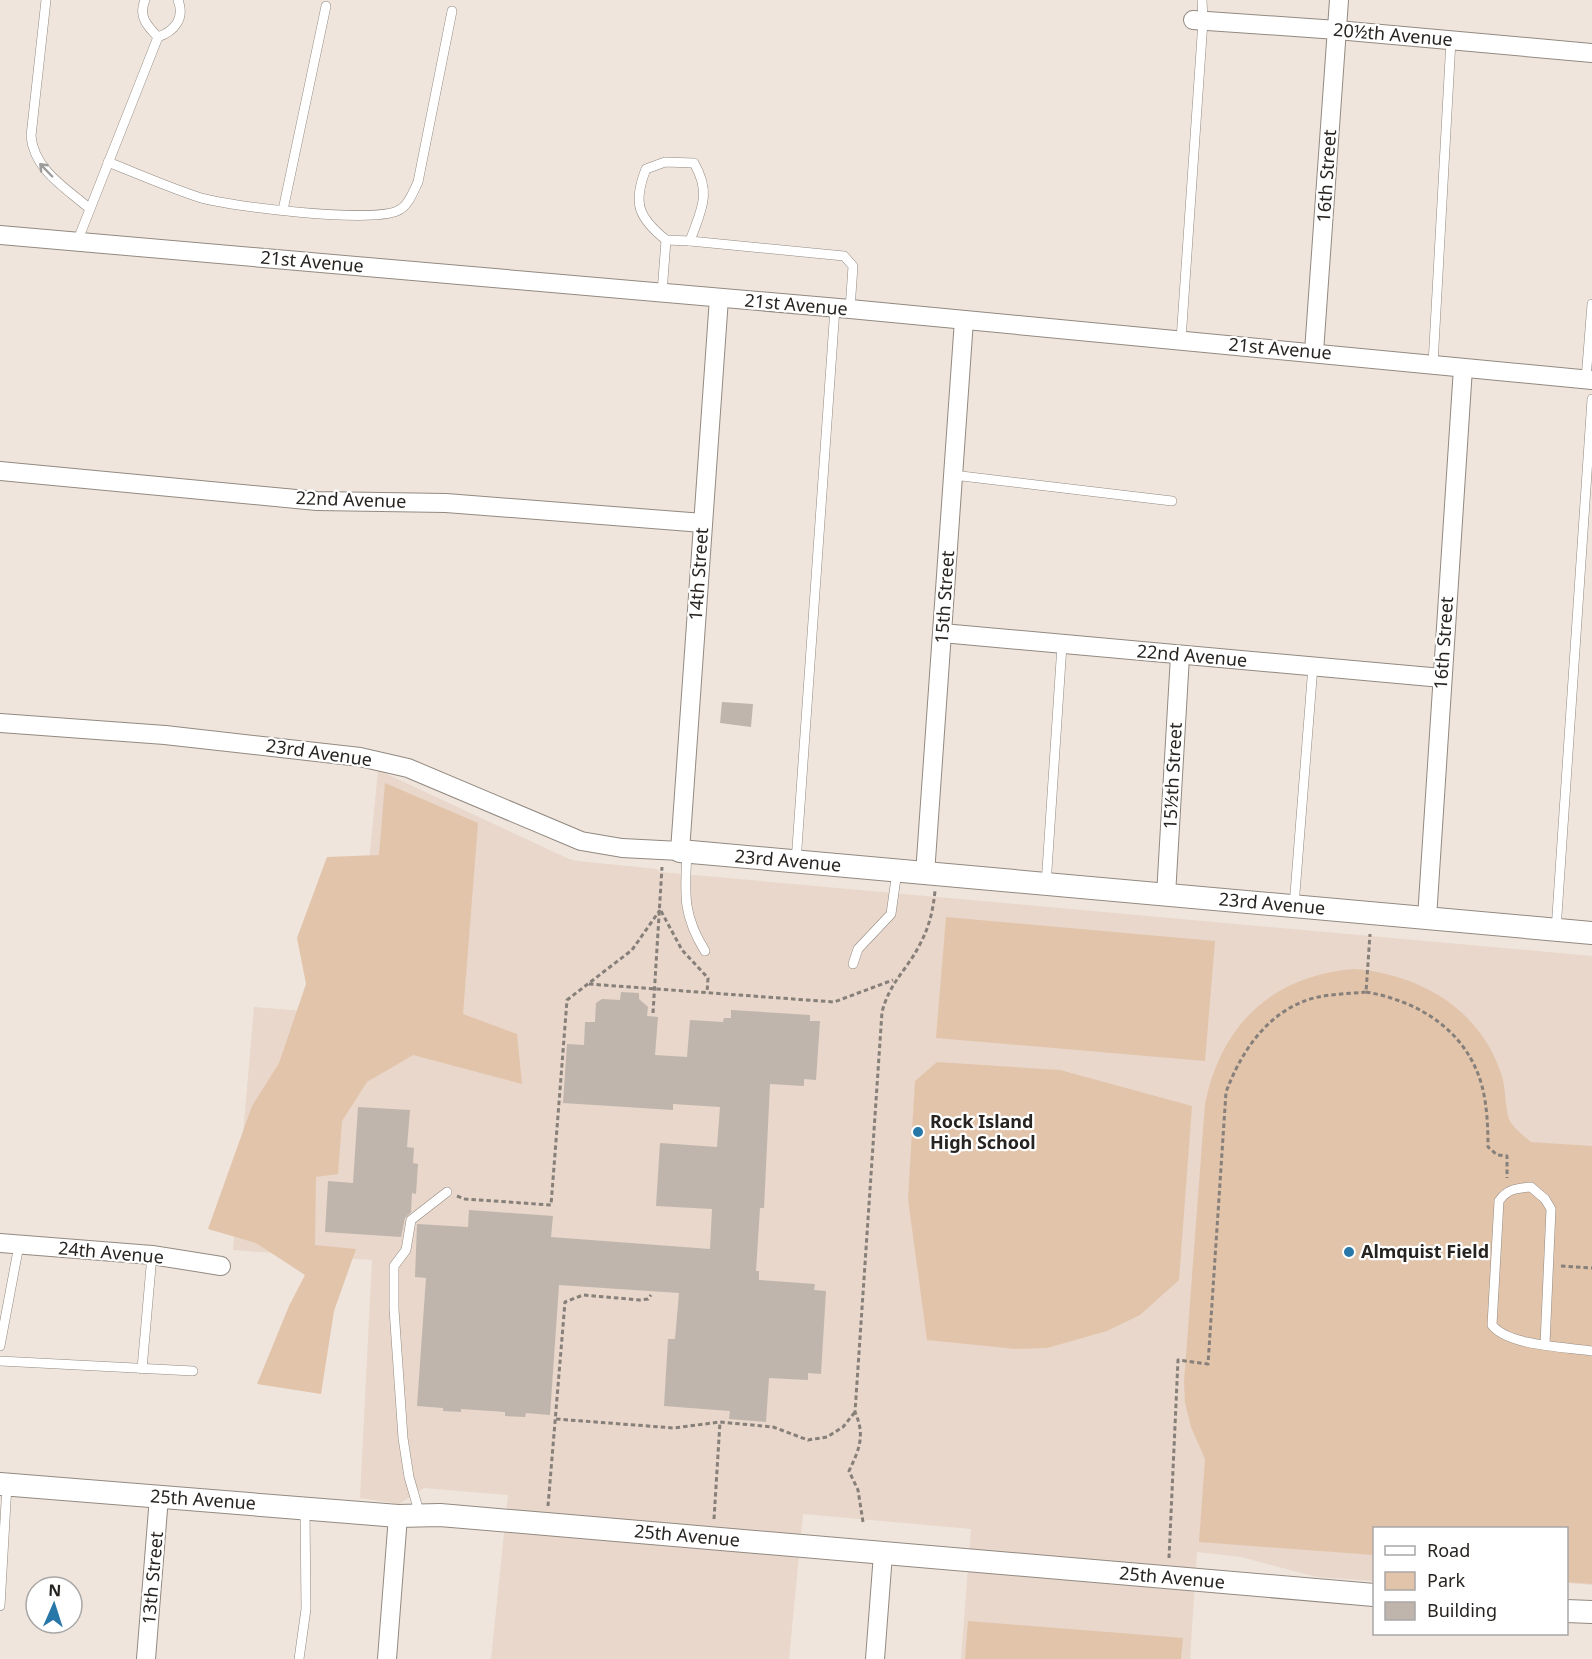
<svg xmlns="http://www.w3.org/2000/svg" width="1592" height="1659" font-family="'Noto Sans',sans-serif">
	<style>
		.built { fill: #e8d7ca }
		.green { fill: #e2c4ab }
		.building { fill: #bfb5ad }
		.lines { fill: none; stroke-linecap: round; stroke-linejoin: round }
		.service-casing { stroke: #928981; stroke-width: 10 }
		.minor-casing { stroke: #928981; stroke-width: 20 }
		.tertiary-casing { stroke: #928981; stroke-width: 24 }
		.path { stroke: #87807a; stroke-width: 3; stroke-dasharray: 4.5 3; stroke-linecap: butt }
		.service { stroke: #fff; stroke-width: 9 }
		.minor { stroke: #fff; stroke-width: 18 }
		.tertiary { stroke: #fff; stroke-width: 22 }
		.oneway { stroke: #9e9c9b }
		.poi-dot { fill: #2877a9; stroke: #fff; stroke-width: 2 }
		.labels { text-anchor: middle; stroke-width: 4.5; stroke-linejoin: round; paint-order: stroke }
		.street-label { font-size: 18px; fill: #272320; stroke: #fff }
		.poi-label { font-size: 18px; font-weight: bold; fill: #272320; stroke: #fff; text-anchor: start }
	</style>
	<rect width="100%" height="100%" fill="#efe5dc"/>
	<polygon class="built" points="378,770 569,859 578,861 657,869 660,872 1592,956 1592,1585 1567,1583 1566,1528 1374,1528 1374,1581 1317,1577 1241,1557 1197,1552 1190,1659 961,1659 971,1529 803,1514 789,1659 491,1659 508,1495 424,1488 399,1504 360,1498 372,1260 233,1250 254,1007 354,1015"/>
	<g class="green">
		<polygon points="385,783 478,823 463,1014 517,1034 522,1084 413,1055 367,1082 342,1121 338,1174 316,1177 315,1245 356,1249 334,1311 321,1394 257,1384 289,1306 305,1275 256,1243 208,1229 252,1106 279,1063 306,984 297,938 327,857 379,855"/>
		<polygon points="946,917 1215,941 1205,1061 936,1038"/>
		<path d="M1354 969C1419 974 1479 1008 1501 1073 1506 1087 1505 1108 1509 1119 1512 1127 1524 1136 1531 1142L1592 1146V1584L1567 1582 1566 1528H1374V1555L1199 1542 1205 1459 1191 1427 1185 1403 1184 1382 1205 1104C1221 1025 1271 976 1354 969Z"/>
		<polygon points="937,1062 1060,1070 1192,1106 1179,1280 1140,1315 1107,1331 1047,1348 1016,1349 927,1340 908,1199 915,1081"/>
		<polygon points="968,1621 1183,1638 1181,1659 965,1659"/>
	</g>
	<g class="building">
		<polygon points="722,702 753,704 751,727 720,723"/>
		<polygon points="621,992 639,993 639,999 648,1007 647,1016 658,1017 655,1055 687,1057 690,1020 723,1022 724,1018 731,1018 731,1010 810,1015 810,1021 820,1021 816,1080 804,1079 804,1086 770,1084 764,1208 760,1208 756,1271 759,1271 759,1280 815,1284 814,1290 826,1291 821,1374 808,1373 808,1380 769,1378 766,1422 729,1419 730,1411 664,1406 668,1339 675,1339 679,1293 559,1285 550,1415 526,1413 525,1417 505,1416 505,1412 461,1409 461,1412 443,1411 443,1408 417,1406 426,1278 415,1277 417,1224 468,1227 469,1210 553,1216 551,1237 710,1249 712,1209 656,1206 660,1143 717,1147 720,1107 673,1104 673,1110 563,1103 567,1044 584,1045 585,1022 595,1022 596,1003 602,999 620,1000"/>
		<polygon points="358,1107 410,1110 407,1147 414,1148 413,1163 418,1164 416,1194 412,1193 411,1212 405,1218 401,1237 325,1232 328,1181 353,1183"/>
	</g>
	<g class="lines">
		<g class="service-casing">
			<g id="service">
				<path d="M46 0 31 136C34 170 66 188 90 209"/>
				<path d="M145 0C138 16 147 26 158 37"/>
				<path d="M158 37C175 31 185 18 178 0"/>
				<path d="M108 162C138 174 168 187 198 197 229 207 370 223 397 211 408 207 413 192 418 182L452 11"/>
				<polyline points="283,210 326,6"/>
				<path d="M666 240C639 218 632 204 646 169L665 162 694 163C712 194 701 210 690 241"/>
				<polyline points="77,242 158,37"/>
				<polyline points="662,293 666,240 690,241 844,256 853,266 850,309"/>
				<polyline points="1181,340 1203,21 1202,0"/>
				<polyline points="1433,364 1451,40"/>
				<polyline points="1586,379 1592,304"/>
				<polyline points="953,475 1172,501"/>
				<path d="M687 852C685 893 682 914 705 951"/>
				<polyline points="796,862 835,308"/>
				<polyline points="1046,885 1062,645"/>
				<polyline points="1294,906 1313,666"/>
				<polyline points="1556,930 1592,399"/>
				<polyline points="853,964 858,949 891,914 897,871"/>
				<path d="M1545 1344 1551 1209 1545 1199 1531 1187C1517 1188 1507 1189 1499 1201L1492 1325C1508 1346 1566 1347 1592 1351"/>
				<polyline points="0,1346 19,1245"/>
				<polyline points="0,1361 193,1371"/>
				<polyline points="142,1369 152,1255"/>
				<polyline points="420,1515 409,1477 403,1438 394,1309 394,1266 406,1250 411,1220 447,1192"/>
				<polyline points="0,1606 7,1485"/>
				<polyline points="299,1659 306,1609 305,1509"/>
			</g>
		</g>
		<g class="minor-casing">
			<g id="minor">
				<polyline points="1193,20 1337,30 1592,53"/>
				<polyline points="0,235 850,309 1592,380"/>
				<polyline points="1314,352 1339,0"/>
				<polyline points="0,471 317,501 446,503 703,523"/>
				<polyline points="942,633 1442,678"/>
				<polyline points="0,723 165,735 360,757 408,768 581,841 622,848 680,851 719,298"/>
				<polyline points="925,874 964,320"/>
				<polyline points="1166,895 1180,656"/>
				<polyline points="1427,918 1463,368"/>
				<polyline points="0,1243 152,1255 221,1266"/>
				<polyline points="146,1659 159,1497"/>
				<polyline points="387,1659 398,1516"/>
				<polyline points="875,1659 883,1554"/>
			</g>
		</g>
		<g class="tertiary-casing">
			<g id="tertiary">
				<polyline points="680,851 1592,933"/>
				<polyline points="0,1484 398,1516 440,1515 546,1524 1374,1595"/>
				<polyline points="1566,1611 1592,1612"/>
			</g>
		</g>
		<g class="path">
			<polyline points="661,911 682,950 708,978 707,993"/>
			<polyline points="589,984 834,1002 893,980"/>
			<path d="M1366 992C1419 1001 1467 1031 1482 1086 1487 1105 1488 1127 1488 1147L1497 1155 1507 1156V1178"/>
			<polyline points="653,1013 662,867"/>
			<polyline points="457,1196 465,1199 551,1205 567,1000 632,950 660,910"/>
			<polyline points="1561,1266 1592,1268"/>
			<polyline points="556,1419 674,1428 720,1422 773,1427 808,1440 827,1437 843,1427 855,1412"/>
			<polyline points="548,1506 565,1302 583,1295 640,1300 648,1299 651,1295"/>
			<polyline points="714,1519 720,1422"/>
			<path d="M863 1522 858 1490 849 1471C860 1448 865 1435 855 1412L882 1012C890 982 906 971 919 946 929 928 933 911 935 891"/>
			<path d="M1169 1558 1178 1360 1208 1364 1226 1092C1240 1055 1263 1018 1302 1002 1320 994 1346 994 1366 992L1370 934"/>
		</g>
		<use href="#service" class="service"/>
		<use href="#minor" class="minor"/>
		<use href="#tertiary" class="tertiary"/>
	</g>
	<defs><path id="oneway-shaft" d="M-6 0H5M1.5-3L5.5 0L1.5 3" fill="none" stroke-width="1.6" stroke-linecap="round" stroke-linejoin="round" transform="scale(1.5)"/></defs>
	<use class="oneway" href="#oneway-shaft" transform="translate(46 170) rotate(-134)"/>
	<g class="poi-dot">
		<circle cx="918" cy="1132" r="6"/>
		<circle cx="1349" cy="1252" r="6"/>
	</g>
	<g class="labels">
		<g class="street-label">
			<text transform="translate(1393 35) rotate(5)" y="6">20½th Avenue</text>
			<text transform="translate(1327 176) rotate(-86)" y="6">16th Street</text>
			<text transform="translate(312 262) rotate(5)" y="6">21st Avenue</text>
			<text transform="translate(796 305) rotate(5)" y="6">21st Avenue</text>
			<text transform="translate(1280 349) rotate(5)" y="6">21st Avenue</text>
			<text transform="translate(351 500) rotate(2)" y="6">22nd Avenue</text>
			<text transform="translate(699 574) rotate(-86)" y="6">14th Street</text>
			<text transform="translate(945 597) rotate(-86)" y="6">15th Street</text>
			<text transform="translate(1444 643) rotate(-86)" y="6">16th Street</text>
			<text transform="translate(1192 656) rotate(5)" y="6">22nd Avenue</text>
			<text transform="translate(319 753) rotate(8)" y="6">23rd Avenue</text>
			<text transform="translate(1173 776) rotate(-87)" y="6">15½th Street</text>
			<text transform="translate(788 861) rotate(5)" y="6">23rd Avenue</text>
			<text transform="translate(1272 904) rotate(5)" y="6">23rd Avenue</text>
			<text transform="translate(111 1253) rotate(5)" y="6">24th Avenue</text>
			<text transform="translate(203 1500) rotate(4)" y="6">25th Avenue</text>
			<text transform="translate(687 1536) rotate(5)" y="6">25th Avenue</text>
			<text transform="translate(153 1578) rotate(-85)" y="6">13th Street</text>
			<text transform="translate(1172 1578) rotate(5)" y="6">25th Avenue</text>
		</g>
		<g class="poi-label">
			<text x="930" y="1128">Rock Island<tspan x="930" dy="21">High School</tspan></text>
			<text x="1361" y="1258">Almquist Field</text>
		</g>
	</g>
	<rect x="1373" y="1527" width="195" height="108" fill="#ffffff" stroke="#a9a7a6" stroke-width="1.5"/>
	<rect x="1385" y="1546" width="30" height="9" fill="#ffffff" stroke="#a9a7a6" stroke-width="1.5"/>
	<text x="1427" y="1557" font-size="18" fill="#272320">Road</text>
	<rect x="1385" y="1572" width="30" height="18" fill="#e2c4ab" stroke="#a9a7a6" stroke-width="1.5"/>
	<text x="1427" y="1587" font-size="18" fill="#272320">Park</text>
	<rect x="1385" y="1602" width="30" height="18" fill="#bfb5ad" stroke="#a9a7a6" stroke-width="1.5"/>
	<text x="1427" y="1617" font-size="18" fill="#272320">Building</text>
	<g transform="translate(54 1605) rotate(3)"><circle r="28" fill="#ffffff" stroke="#a9a7a6" stroke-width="1.5"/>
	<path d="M0-4.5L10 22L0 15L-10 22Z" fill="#2877a9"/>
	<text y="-9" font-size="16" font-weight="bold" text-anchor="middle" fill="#272320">N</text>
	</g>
</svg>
